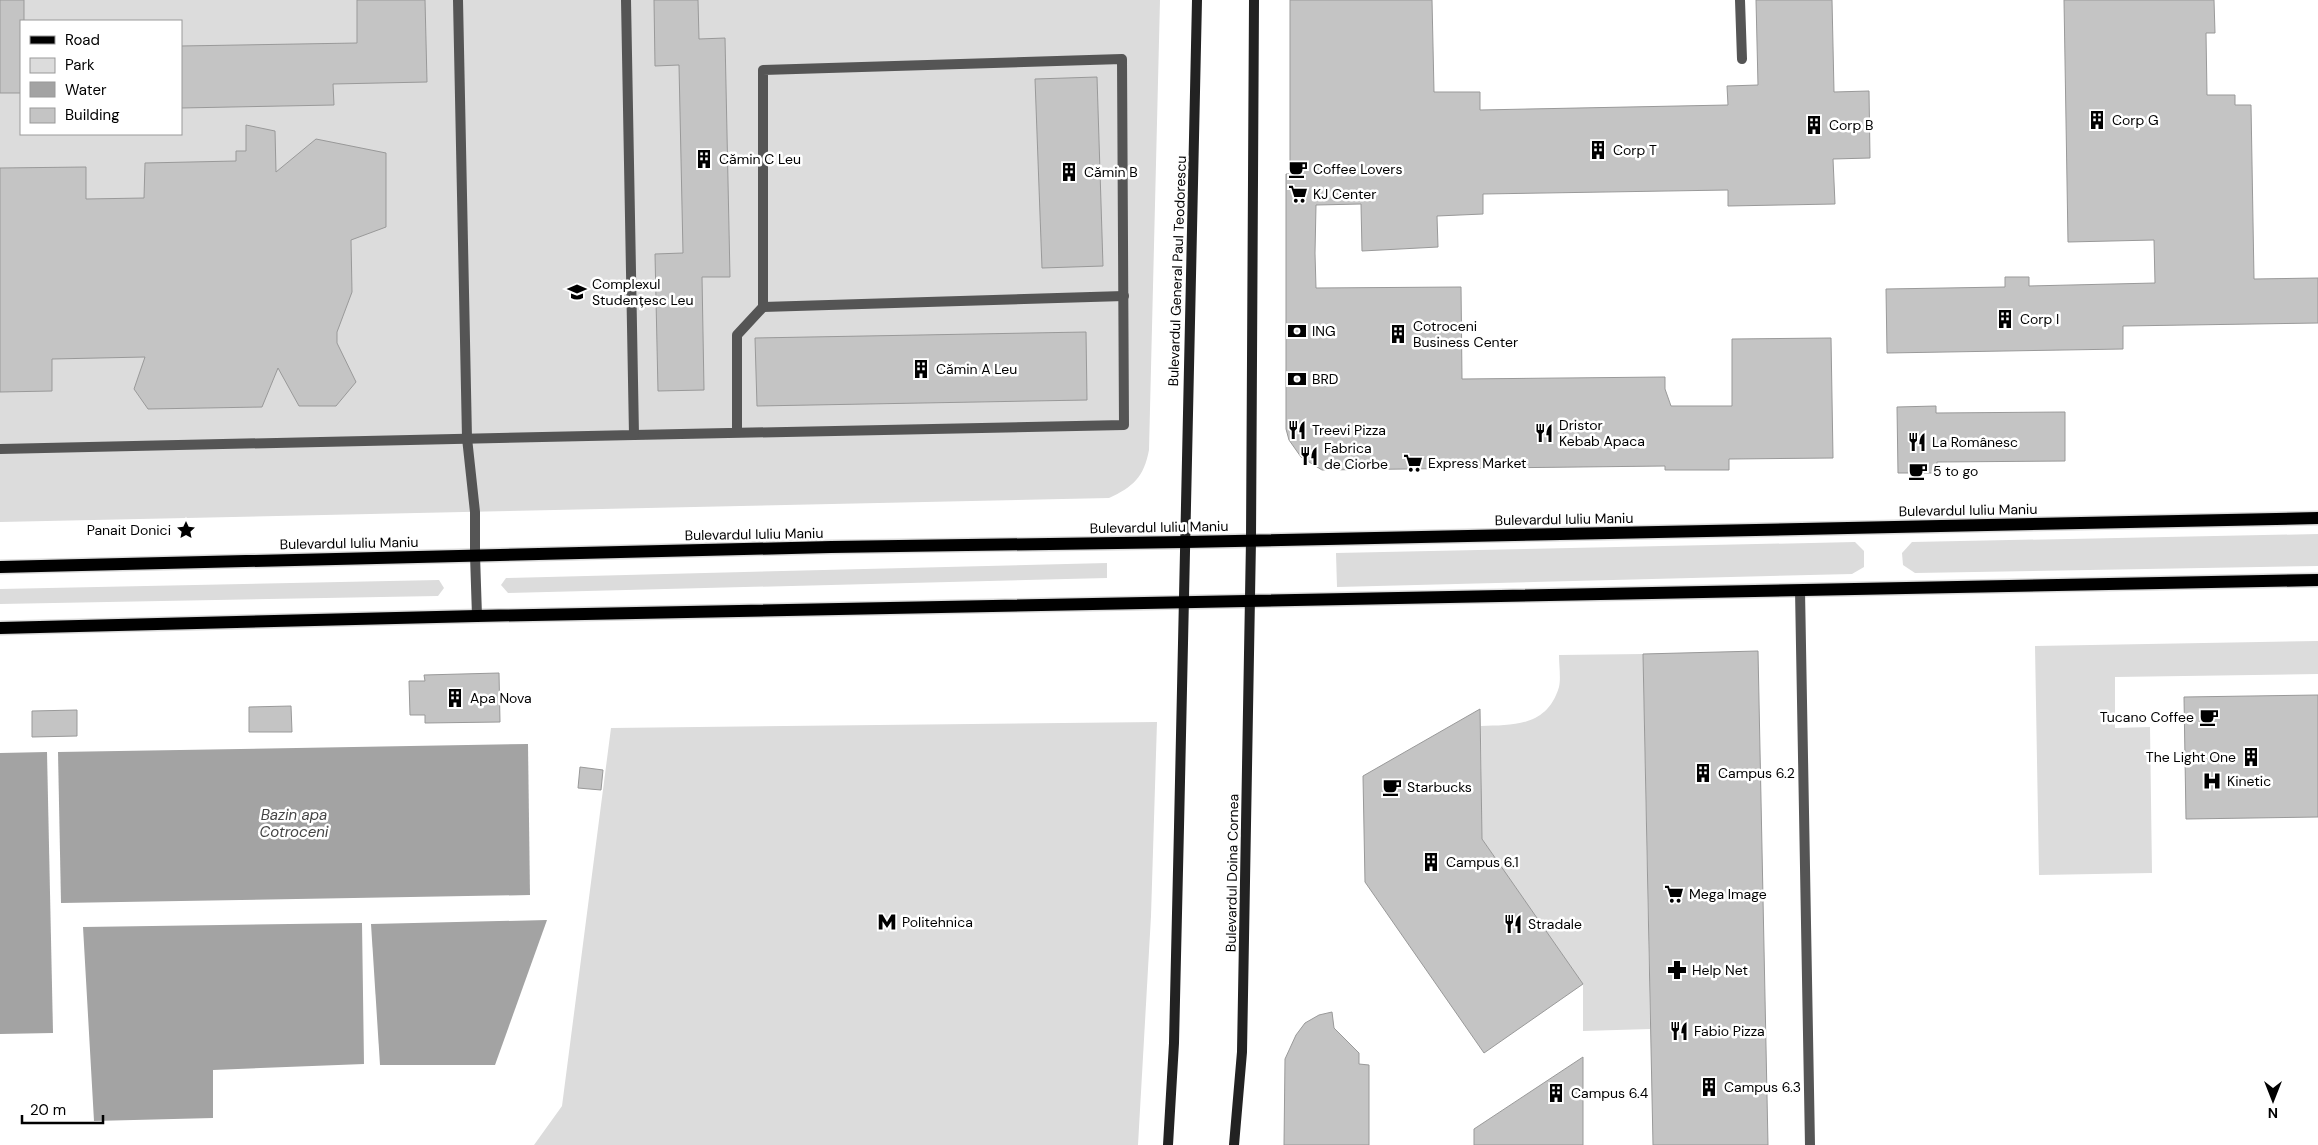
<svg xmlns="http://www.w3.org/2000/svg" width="2318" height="1145" font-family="'DM Sans',sans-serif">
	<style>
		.green { fill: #dcdcdc; fill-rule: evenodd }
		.water { fill: #a3a3a3 }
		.building { fill: #c4c4c4; stroke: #999 }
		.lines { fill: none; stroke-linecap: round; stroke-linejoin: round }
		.primary-casing { stroke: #dbdbdb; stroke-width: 15 }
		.service { stroke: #555; stroke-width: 10 }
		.minor { stroke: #555; stroke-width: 10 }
		.secondary { stroke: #222; stroke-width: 10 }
		.primary { stroke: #000; stroke-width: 12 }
		.labels { text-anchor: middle; stroke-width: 5; stroke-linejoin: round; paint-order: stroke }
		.poi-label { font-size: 14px; fill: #000; stroke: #fff; text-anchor: start }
		.street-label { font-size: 14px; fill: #000; stroke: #fff }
		.water-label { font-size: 15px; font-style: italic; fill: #444; stroke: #fff }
	</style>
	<rect width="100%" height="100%" fill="#fff"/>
	<g class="green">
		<path d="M0 0H1160L1149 450C1144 477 1133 487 1109 498L0 522ZM21 21H181V134H21Z"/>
		<polygon points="2318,534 2318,566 1915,573 1903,565 1902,553 1912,542"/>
		<polygon points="1855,542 1864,551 1864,567 1852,574 1337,587 1336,553"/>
		<polygon points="1107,563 1107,578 508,593 501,585 506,578"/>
		<polygon points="439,580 444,588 438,596 0,604 0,589"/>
		<polygon points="2318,641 2318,674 2115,677 2115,728 2150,727 2152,873 2039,875 2035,646"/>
		<path d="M1643 654 1650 1029 1583 1031V984L1482 839 1481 726C1513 725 1547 727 1559 687 1561 678 1559 665 1559 655Z"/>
		<polygon points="1157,722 1151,916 1138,1145 534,1145 562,1106 611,728"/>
	</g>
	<g class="water">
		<polygon points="528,744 530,895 61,903 58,752"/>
		<polygon points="47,752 53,1033 0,1034 0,753"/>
		<polygon points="547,920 495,1065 380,1065 371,924"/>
		<polygon points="362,923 364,1064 213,1070 213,1118 94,1121 83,927"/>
	</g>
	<g class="building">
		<polygon points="0,0 24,0 24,21 21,21 21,93 0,93"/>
		<polygon points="357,0 425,0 427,82 333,84 334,105 181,108 181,46 357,43"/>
		<polygon points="654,0 698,0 699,39 725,38 730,277 702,277 704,390 658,391 655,254 683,253 679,65 655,66"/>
		<polygon points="1290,0 1432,0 1434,92 1480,92 1480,110 1728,105 1727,86 1758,85 1756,0 1832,0 1834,92 1869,91 1870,158 1833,159 1835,204 1728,206 1728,190 1483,194 1483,214 1437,216 1438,247 1362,251 1361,204 1316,205 1315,253 1316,288 1461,287 1462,379 1665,377 1665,389 1671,406 1732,406 1732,339 1831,338 1833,458 1729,459 1729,470 1665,470 1665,466 1322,470 1301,457 1289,440 1286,429 1286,174 1290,174"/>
		<polygon points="2064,0 2214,0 2215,33 2206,33 2207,95 2235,95 2235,105 2251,105 2254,279 2318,278 2318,323 2123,326 2123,349 1887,353 1886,289 2005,287 2005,277 2029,277 2029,286 2155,283 2154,240 2068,242"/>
		<polygon points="1097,77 1103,266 1042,268 1035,79"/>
		<polygon points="246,125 275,131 276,172 316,139 386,153 386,227 351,240 352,292 337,332 337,343 356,382 336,406 299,406 278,368 262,407 148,409 134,389 145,357 52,359 52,391 0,392 0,168 86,167 86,199 144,198 145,163 236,161 236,151 246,151"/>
		<polygon points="1086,332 1087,400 757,406 755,338"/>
		<polygon points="1936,406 1936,413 2065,412 2065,461 1937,462 1937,473 1898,473 1897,407"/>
		<polygon points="1758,651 1768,1145 1653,1145 1643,654"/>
		<polygon points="499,673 500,722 425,723 425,715 410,715 409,681 425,681 424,675"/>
		<polygon points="2318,695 2318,817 2186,819 2184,697"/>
		<polygon points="291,706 292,732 249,732 249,707"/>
		<polygon points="1480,709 1482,839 1583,984 1484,1053 1365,882 1363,776"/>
		<polygon points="77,710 77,736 32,737 32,711"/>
		<polygon points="580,767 603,770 601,790 578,788"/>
		<polygon points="1332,1012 1334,1028 1359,1053 1359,1064 1369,1065 1369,1145 1284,1145 1285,1059 1296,1035 1305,1023 1319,1015"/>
		<polygon points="1583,1057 1583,1145 1474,1145 1474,1129"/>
	</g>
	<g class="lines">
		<g class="primary-casing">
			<g id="primary">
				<polyline points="0,567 831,547 1185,542 2318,518"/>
				<polyline points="0,628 477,616 2318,580"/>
			</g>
		</g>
		<g class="service">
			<polyline points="1740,0 1742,59"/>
			<polyline points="475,555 477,616"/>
			<polyline points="1800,590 1810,1145"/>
		</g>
		<g class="minor">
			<polyline points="458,0 467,438 475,512 475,555"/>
			<polyline points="763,307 1124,296"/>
			<polyline points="634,435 1124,425 1122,59 763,70 763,307 737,335 737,433"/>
			<polyline points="0,449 634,435 626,0"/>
		</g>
		<g class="secondary">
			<polyline points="1168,1145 1174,1043 1179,827 1197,0"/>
			<polyline points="1234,1145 1242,1052 1251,540 1254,0"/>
		</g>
		<use href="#primary" class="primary"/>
	</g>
	<defs>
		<g id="building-bare" transform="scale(1.5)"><path d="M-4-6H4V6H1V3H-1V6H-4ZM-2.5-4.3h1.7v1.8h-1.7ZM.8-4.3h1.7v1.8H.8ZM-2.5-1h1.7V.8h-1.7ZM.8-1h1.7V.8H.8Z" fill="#000" stroke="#fff" stroke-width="2.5" paint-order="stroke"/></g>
		<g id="cafe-bare" transform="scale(1.5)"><path d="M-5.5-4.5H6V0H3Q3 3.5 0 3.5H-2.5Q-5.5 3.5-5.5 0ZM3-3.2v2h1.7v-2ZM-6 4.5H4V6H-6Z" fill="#000" stroke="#fff" stroke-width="2.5" paint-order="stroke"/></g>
		<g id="supermarket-bare" transform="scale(1.5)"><path d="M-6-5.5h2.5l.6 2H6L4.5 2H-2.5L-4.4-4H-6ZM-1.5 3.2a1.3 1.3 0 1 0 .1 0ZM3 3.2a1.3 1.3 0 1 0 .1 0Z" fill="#000" stroke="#fff" stroke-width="2.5" paint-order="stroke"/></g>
		<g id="university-bare" transform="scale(1.5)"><path d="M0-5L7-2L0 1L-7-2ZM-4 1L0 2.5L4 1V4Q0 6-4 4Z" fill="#000" stroke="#fff" stroke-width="2.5" paint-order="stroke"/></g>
		<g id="bank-bare" transform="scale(1.5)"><path d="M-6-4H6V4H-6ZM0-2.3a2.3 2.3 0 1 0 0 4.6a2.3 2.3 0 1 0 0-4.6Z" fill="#000" stroke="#fff" stroke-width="2.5" paint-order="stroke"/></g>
		<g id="restaurant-bare" transform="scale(1.5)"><path d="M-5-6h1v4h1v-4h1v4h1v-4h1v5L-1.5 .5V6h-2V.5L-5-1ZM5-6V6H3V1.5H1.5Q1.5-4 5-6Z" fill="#000" stroke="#fff" stroke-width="2.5" paint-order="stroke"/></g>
		<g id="sight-bare" transform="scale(1.5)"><path d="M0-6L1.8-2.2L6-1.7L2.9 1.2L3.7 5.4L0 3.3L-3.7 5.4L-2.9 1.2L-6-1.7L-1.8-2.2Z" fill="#000" stroke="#fff" stroke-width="2.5" paint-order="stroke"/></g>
		<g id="hospital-bare" transform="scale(1.5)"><path d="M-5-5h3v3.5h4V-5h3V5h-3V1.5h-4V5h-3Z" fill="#000" stroke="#fff" stroke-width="2.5" paint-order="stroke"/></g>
		<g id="metro-bare" transform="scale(1.5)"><path d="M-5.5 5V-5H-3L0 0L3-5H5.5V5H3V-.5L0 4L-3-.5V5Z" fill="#000" stroke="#fff" stroke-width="2.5" paint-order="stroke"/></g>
		<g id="pharmacy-bare" transform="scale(1.5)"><path d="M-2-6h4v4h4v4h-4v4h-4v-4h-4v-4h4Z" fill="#000" stroke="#fff" stroke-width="2.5" paint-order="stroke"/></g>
	</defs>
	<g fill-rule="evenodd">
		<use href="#building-bare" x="2097" y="120"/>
		<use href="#building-bare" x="1814" y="125"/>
		<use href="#building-bare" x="1598" y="150"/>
		<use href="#building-bare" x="704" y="159"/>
		<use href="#cafe-bare" x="1298" y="169"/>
		<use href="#building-bare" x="1069" y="172"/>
		<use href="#supermarket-bare" x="1298" y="194"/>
		<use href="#university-bare" x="577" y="292"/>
		<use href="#building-bare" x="2005" y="319"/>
		<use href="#bank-bare" x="1297" y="331"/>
		<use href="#building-bare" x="1398" y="334"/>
		<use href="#building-bare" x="921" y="369"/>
		<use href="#bank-bare" x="1297" y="379"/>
		<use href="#restaurant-bare" x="1297" y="430"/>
		<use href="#restaurant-bare" x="1544" y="433"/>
		<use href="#restaurant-bare" x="1917" y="442"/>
		<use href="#restaurant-bare" x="1309" y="456"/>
		<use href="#supermarket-bare" x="1413" y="463"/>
		<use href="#cafe-bare" x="1918" y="471"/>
		<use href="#sight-bare" x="186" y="530"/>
		<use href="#building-bare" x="455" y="698"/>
		<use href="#cafe-bare" x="2209" y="717"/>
		<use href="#building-bare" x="2251" y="757"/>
		<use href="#building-bare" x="1703" y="773"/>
		<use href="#hospital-bare" x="2212" y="781"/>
		<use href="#cafe-bare" x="1392" y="787"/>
		<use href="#building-bare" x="1431" y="862"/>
		<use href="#supermarket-bare" x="1674" y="894"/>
		<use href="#metro-bare" x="887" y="922"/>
		<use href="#restaurant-bare" x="1513" y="924"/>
		<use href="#pharmacy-bare" x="1677" y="970"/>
		<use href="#restaurant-bare" x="1679" y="1031"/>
		<use href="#building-bare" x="1709" y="1087"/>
		<use href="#building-bare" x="1556" y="1093"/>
	</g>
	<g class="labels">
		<g class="poi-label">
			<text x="2112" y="125">Corp G</text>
			<text x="1829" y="130">Corp B</text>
			<text x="1613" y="155">Corp T</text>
			<text x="719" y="164">Cămin C Leu</text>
			<text x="1313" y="174">Coffee Lovers</text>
			<text x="1084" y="177">Cămin B</text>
			<text x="1313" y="199">KJ Center</text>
			<text x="592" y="289">Complexul<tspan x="592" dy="16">Studențesc Leu</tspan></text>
			<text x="2020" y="324">Corp I</text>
			<text x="1413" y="331">Cotroceni<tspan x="1413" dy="16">Business Center</tspan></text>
			<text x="1312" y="336">ING</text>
			<text x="936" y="374">Cămin A Leu</text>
			<text x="1312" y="384">BRD</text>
			<text x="1559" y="430">Dristor<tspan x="1559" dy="16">Kebab Apaca</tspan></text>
			<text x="1312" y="435">Treevi Pizza</text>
			<text x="1932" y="447">La Românesc</text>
			<text x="1324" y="453">Fabrica<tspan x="1324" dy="16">de Ciorbe</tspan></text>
			<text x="1428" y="468">Express Market</text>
			<text x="1933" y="476">5 to go</text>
			<text x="171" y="535" text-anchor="end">Panait Donici</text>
			<text x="470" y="703">Apa Nova</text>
			<text x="2194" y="722" text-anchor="end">Tucano Coffee</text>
			<text x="2236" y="762" text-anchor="end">The Light One</text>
			<text x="1718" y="778">Campus 6.2</text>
			<text x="2227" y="786">Kinetic</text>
			<text x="1407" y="792">Starbucks</text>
			<text x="1446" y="867">Campus 6.1</text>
			<text x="1689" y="899">Mega Image</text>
			<text x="902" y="927">Politehnica</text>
			<text x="1528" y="929">Stradale</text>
			<text x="1692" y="975">Help Net</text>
			<text x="1694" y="1036">Fabio Pizza</text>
			<text x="1724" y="1092">Campus 6.3</text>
			<text x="1571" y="1098">Campus 6.4</text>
		</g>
		<g class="street-label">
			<text transform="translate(1177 271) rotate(-88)" y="5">Bulevardul General Paul Teodorescu</text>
			<text transform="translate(1968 510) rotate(-1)" y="5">Bulevardul Iuliu Maniu</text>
			<text transform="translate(1564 519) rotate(-1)" y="5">Bulevardul Iuliu Maniu</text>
			<text transform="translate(1159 527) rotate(-1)" y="5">Bulevardul Iuliu Maniu</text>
			<text transform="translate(754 534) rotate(-1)" y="5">Bulevardul Iuliu Maniu</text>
			<text transform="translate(349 543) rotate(-1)" y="5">Bulevardul Iuliu Maniu</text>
			<text transform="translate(1232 873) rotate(-89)" y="5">Bulevardul Doina Cornea</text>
		</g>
		<g class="water-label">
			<text x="294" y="820">Bazin apa<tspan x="294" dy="17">Cotroceni</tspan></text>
		</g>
	</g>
	<rect x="20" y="20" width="162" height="115" fill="#ffffff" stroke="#999999"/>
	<rect x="30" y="36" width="25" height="8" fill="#000000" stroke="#999999"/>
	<text x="65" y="45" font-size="15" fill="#000000">Road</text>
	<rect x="30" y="58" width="25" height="15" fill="#dcdcdc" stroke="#999999"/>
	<text x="65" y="70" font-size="15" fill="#000000">Park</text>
	<rect x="30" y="82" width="25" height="15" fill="#a3a3a3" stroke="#999999"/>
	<text x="65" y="95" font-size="15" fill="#000000">Water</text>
	<rect x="30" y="108" width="25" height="15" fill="#c4c4c4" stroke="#999999"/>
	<text x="65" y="120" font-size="15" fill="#000000">Building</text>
	<g transform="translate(2273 1100) rotate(180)" stroke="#ffffff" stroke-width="4" paint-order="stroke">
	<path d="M0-4L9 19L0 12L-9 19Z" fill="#000000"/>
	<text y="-8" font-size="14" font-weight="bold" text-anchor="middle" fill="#000000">N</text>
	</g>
	<path d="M22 1115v8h81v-8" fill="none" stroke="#000000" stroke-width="2.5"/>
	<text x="30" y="1115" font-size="15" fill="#000000" stroke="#ffffff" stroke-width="4" paint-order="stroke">20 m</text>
</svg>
